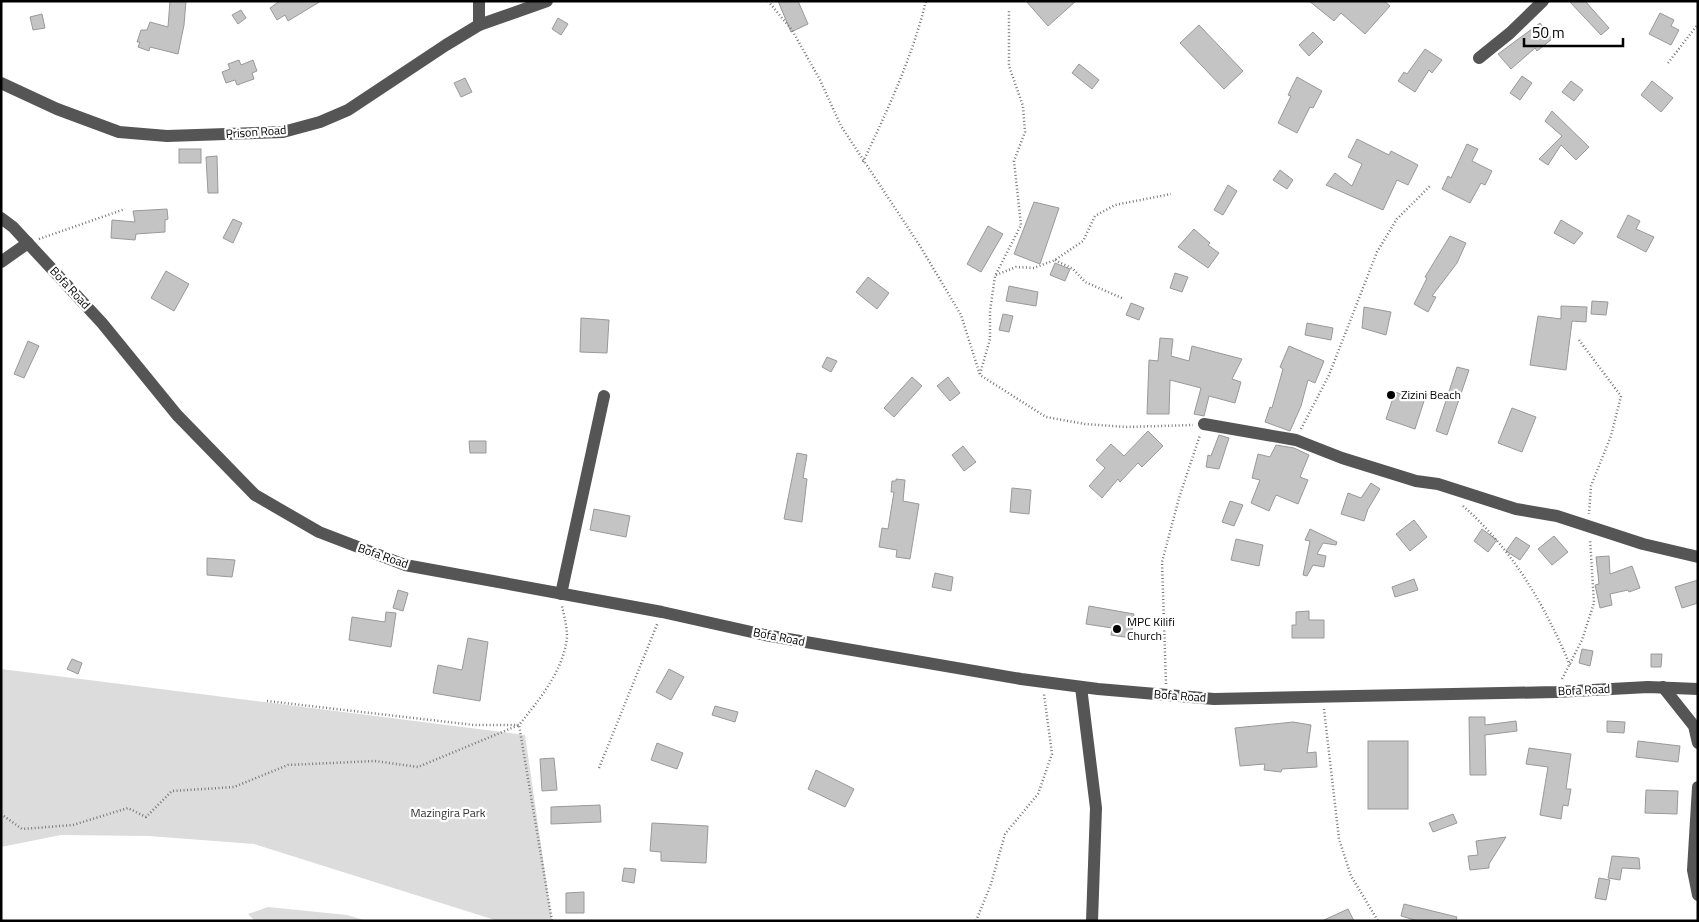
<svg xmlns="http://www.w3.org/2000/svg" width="1699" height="922" font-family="'Titillium Web',sans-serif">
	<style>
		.green { fill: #dcdcdc }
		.building { fill: #c4c4c4; stroke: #999 }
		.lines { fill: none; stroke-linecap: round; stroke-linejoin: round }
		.path { stroke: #777; stroke-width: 2.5; stroke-dasharray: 1 2.5; stroke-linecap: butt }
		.minor { stroke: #555; stroke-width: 12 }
		.poi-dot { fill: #000; stroke: #fff; stroke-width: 2 }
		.labels { text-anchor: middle; stroke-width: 4.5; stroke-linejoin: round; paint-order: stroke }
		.street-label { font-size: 12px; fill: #000; stroke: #fff }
		.poi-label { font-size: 12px; fill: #000; stroke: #fff; text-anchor: start }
		.park-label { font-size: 12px; fill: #333; stroke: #fff }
	</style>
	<rect width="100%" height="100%" fill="#fff"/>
	<g class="green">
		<polygon points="1,669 525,735 552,921 498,921 254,844 149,836 61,835 1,847"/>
		<polygon points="268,907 347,915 367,921 255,921 248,914"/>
	</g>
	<g class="building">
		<polygon points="170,1 186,1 184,25 178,54 150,47 149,51 138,47 140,42 137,42 141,30 147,30 150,22 168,27"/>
		<polygon points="280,1 321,1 288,21 285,15 277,20 270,8"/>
		<polygon points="778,1 798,1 808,24 791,32"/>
		<polygon points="1026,1 1076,1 1048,26"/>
		<polygon points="1309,1 1384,1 1390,6 1365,34 1341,13 1334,21"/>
		<polygon points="1569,1 1585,1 1609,28 1601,35"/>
		<polygon points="241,10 246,18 238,24 232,15"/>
		<polygon points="1660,13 1674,20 1671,26 1679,30 1671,45 1649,34"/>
		<polygon points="42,14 45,28 33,30 30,17"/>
		<polygon points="558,18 568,24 561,35 552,29"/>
		<polygon points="1540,23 1552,39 1537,51 1535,48 1511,69 1498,54"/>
		<polygon points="1199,25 1243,71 1224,89 1180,43"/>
		<polygon points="1313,32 1323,42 1309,56 1299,45"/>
		<polygon points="1425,49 1442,60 1432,73 1429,70 1415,92 1398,81 1404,72 1407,74"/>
		<polygon points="239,60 241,65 253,60 257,71 252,73 254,79 237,85 235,80 226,83 222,72 230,69 228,64"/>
		<polygon points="1079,64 1099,80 1092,89 1072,73"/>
		<polygon points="1522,76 1532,83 1520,100 1510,93"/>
		<polygon points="1297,77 1322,91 1313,108 1310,107 1297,133 1278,123 1291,96 1288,95"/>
		<polygon points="465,78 472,92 461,97 454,83"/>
		<polygon points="1571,81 1583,90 1574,101 1562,92"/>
		<polygon points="1652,81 1673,98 1661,112 1641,95"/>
		<polygon points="1552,111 1589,147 1576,160 1561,145 1548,165 1539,159 1562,136 1545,121"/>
		<polygon points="1357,139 1389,155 1391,151 1418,165 1408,185 1397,180 1383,210 1326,185 1335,173 1352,186 1362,164 1348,157"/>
		<polygon points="1467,144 1478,149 1472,161 1492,171 1485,185 1481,183 1470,203 1442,189 1448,176 1451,178"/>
		<rect x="179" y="149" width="22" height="14"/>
		<polygon points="217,156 218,193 208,193 206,157"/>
		<polygon points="1280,170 1293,180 1287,189 1273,180"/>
		<polygon points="1228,185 1237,191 1223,215 1214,210"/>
		<polygon points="1034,202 1059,208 1040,264 1014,254"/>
		<polygon points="167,209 168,219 165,220 165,232 136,234 135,240 111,238 112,220 135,222 133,211"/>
		<polygon points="1628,215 1640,221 1636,229 1654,237 1646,252 1617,237"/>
		<polygon points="233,219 242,223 233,243 223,238"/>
		<polygon points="1561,220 1583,233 1574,244 1554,233"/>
		<polygon points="988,226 1003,234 981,272 967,264"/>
		<polygon points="1194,229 1210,243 1208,245 1219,253 1208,268 1178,247"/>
		<polygon points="1450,236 1466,243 1457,263 1432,296 1436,297 1428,312 1414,304 1427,278 1425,277"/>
		<polygon points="1055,263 1070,269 1065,281 1050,275"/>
		<polygon points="166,271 189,284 174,311 151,298"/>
		<polygon points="1175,273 1188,277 1182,292 1170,288"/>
		<polygon points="868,277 889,293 877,309 856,292"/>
		<polygon points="1009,286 1038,292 1036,306 1006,301"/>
		<polygon points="1592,301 1608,302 1606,315 1591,314"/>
		<polygon points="1131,303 1144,308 1139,320 1126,315"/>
		<polygon points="1561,306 1587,307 1586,322 1572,321 1566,370 1530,365 1538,316 1561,319"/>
		<polygon points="1364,307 1391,312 1386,335 1362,328"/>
		<polygon points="1003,314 1013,316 1009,332 999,330"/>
		<polygon points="581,318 609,320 607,353 580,352"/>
		<polygon points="1307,323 1333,328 1331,340 1305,335"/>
		<polygon points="1160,338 1173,339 1171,356 1189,361 1192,346 1242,359 1232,379 1241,382 1235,403 1209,396 1204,416 1194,414 1201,388 1170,380 1169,414 1147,414 1149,360 1158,361"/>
		<polygon points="28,341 39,346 24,378 14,374"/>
		<polygon points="1289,346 1324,361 1315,383 1308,380 1301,406 1290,431 1265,422 1270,407 1272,408 1283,369 1280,367"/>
		<polygon points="827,357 837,361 831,372 822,367"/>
		<polygon points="1457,367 1469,370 1447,435 1436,431"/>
		<polygon points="912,377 922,386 894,417 884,408"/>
		<polygon points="948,377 960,393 950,401 937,386"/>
		<polygon points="1395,392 1424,401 1415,429 1386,419"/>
		<polygon points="1512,408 1536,417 1522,452 1498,443"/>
		<polygon points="1148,431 1163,446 1142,467 1138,463 1120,482 1118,479 1102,498 1089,486 1105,468 1096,460 1111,444 1124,456"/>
		<polygon points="1219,435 1229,438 1219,469 1206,467 1208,455 1211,456"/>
		<polygon points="469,441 486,441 486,453 470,453"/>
		<polygon points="1276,445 1294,448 1309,455 1300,477 1308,480 1298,504 1276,495 1269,511 1251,503 1260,480 1252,478 1258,454 1270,457"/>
		<polygon points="963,446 976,462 964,471 952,455"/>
		<polygon points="797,453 807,455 803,478 807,479 802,522 784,519"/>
		<polygon points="896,479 905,480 903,501 919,504 910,559 896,557 897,550 879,547 882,528 888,529 894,492 891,492 892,481 896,481"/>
		<polygon points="1371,483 1380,489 1368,509 1364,521 1341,514 1348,493 1361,498"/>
		<polygon points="1012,488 1031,490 1029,514 1010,512"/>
		<polygon points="1230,501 1243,505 1234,526 1222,522"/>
		<polygon points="594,509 630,516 626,537 590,530"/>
		<polygon points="1414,520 1427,537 1410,551 1396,534"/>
		<polygon points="1310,529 1337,542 1336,545 1323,543 1317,554 1326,556 1324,567 1313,565 1307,576 1303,575 1310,541 1305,540"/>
		<polygon points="1482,529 1497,540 1488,552 1474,541"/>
		<polygon points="1554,536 1568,552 1552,565 1538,549"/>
		<polygon points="1516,537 1530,546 1520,560 1506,551"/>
		<polygon points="1236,539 1263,545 1259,566 1231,560"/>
		<polygon points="1609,556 1610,574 1632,566 1640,588 1629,592 1628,590 1610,594 1612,605 1600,608 1595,585 1599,584 1596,557"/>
		<polygon points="207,558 235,560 232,577 207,575"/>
		<polygon points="935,573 953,577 951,591 932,587"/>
		<polygon points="1414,579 1418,590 1395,597 1392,587"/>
		<polygon points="1698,580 1698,603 1682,608 1675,587"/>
		<polygon points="398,590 408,593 403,611 393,608"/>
		<polygon points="1089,606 1134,614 1131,638 1111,635 1112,628 1086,624"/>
		<polygon points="1309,611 1309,620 1324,620 1324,638 1292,638 1292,625 1296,625 1296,612"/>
		<polygon points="386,612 396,613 391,647 349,640 352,617 385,622"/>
		<polygon points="468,638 488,642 480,701 433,693 438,665 462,670"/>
		<polygon points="1582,649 1593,651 1590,666 1579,663"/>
		<polygon points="1651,654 1662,654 1661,667 1651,667"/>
		<polygon points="72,659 82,663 78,674 67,669"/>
		<polygon points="669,669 684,677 671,700 656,692"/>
		<polygon points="715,706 738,712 735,722 712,715"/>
		<polygon points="1469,717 1485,717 1485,725 1516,721 1517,731 1485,735 1486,775 1470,775"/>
		<polygon points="1607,721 1625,722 1624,733 1607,732"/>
		<polygon points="1293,722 1311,725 1307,753 1316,752 1317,767 1282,769 1281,772 1264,770 1265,764 1240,766 1235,728"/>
		<rect x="1368" y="741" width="40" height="68"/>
		<polygon points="1638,741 1680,746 1678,762 1636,757"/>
		<polygon points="657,743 683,753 677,769 651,760"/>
		<polygon points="1529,748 1571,754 1566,789 1571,789 1568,806 1563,805 1561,819 1540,815 1548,767 1526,764"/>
		<polygon points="554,758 557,790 542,791 540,759"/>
		<polygon points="816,770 854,789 845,807 808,789"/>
		<polygon points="1646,790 1678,791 1677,814 1645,813"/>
		<polygon points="600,805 601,822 551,824 551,807"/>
		<polygon points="1453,814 1457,823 1433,832 1429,823"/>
		<polygon points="652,823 708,826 706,863 661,861 661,852 650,851"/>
		<polygon points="1506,837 1489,864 1489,868 1470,870 1468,856 1478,855 1476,841"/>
		<polygon points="1612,856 1639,858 1640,869 1622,868 1620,880 1608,878"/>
		<polygon points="624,868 636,869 634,883 622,881"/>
		<polygon points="1599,878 1610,880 1606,900 1595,898"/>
		<polygon points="584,892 584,913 566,913 566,893"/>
		<polygon points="1404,904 1457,917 1456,921 1418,921 1401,916"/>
		<polygon points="1348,909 1354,921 1322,921"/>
	</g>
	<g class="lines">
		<g class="path">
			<polyline points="768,1 792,30 820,80 841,126 920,246 961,315 980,375 1046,417 1085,424 1126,427 1193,425"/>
			<polyline points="1668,63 1698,24"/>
			<path d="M863 162C888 109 912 58 926 1"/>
			<polyline points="39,239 125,209"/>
			<polyline points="1055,260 1073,269 1085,282 1124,299"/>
			<polyline points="996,275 1016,267 1034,268 1055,260 1083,241 1095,216 1115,205 1171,194"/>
			<polyline points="1579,340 1621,396 1611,436 1591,486 1589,514"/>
			<polyline points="980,374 990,339 990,311 995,276 1021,225 1014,161 1025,132 1023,106 1009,66 1009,11"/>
			<polyline points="1301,429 1329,375 1377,252 1397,219 1430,186"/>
			<path d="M1463 506C1513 550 1544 604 1570 665"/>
			<polyline points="1562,679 1582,640 1594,603 1590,539"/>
			<polyline points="1166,684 1162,562 1179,498 1200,435"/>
			<path d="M267 701 474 725H519C539 700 564 670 567 637 567 627 564 615 562 606"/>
			<polyline points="1324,709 1339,839 1351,876 1378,921"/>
			<polyline points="599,768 658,622"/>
			<polyline points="1,814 22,829 73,825 128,808 146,817 172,791 234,787 288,765 375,761 418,767 519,725 552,921"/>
			<polyline points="976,921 991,884 1005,834 1038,794 1052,754 1044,694"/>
		</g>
		<g class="minor">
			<polyline points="479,25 479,1"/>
			<polyline points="1479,58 1510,33 1543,1"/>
			<polyline points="1,83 57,109 119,132 167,136 283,132 320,122 348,110 446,45 479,25 547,1"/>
			<polyline points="1,218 13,227 102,323 177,415 255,495 319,532 405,565 662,612 765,635 1021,679 1098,689 1214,699 1556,692 1648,687 1698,689"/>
			<polyline points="1,262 28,243"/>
			<polyline points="1204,424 1296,440 1342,458 1416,481 1438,484 1516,509 1557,516 1643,544 1698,557"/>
			<polyline points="561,594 604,396"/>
			<polyline points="1081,687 1096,808 1092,921"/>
			<polyline points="1663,687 1694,726 1698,743"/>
			<polyline points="1698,787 1693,870 1698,895"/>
		</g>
	</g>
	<g class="poi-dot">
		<circle cx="1391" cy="395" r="5"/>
		<circle cx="1117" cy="629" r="5"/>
	</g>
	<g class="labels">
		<g class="street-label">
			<text transform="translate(256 132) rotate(-4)" y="4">Prison Road</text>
			<text transform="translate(70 288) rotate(47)" y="4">Bofa Road</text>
			<text transform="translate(383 556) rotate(19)" y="4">Bofa Road</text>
			<text transform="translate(779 637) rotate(11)" y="4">Bofa Road</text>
			<text transform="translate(1584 690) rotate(-3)" y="4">Bofa Road</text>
			<text transform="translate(1180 696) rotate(4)" y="4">Bofa Road</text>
		</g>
		<g class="poi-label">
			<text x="1401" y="399">Zizini Beach</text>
			<text x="1127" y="626">MPC Kilifi<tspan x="1127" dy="14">Church</tspan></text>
		</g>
		<g class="park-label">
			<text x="448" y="817">Mazingira Park</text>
		</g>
	</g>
	<rect width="1699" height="922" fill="none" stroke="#000000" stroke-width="5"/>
	<path d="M1524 38v8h99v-8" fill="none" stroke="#000000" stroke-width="2.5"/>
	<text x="1532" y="38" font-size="15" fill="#000000" stroke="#ffffff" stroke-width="4" paint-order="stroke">50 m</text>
</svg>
